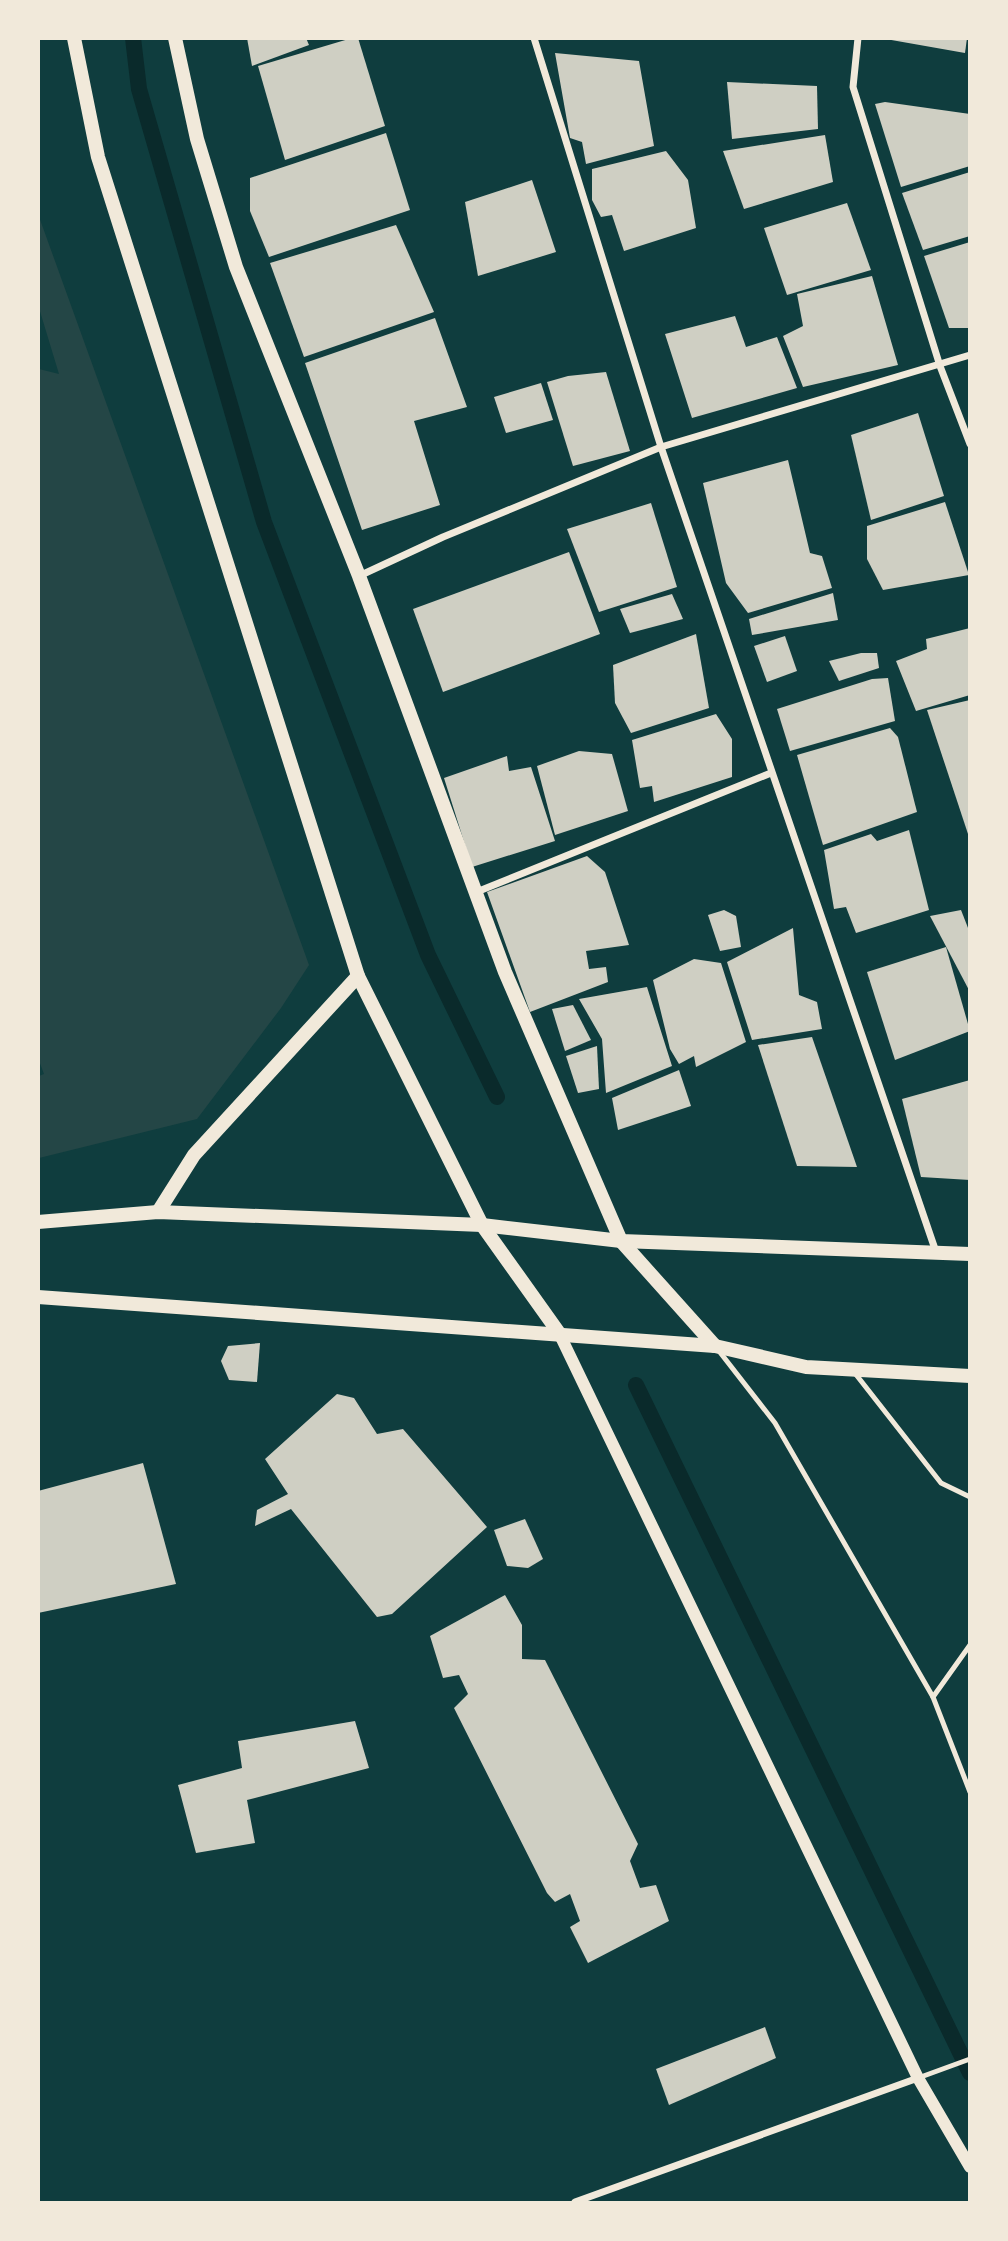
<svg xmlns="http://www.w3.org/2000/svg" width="1008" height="2241" font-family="'Zilla Slab',serif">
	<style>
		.green { fill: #244646 }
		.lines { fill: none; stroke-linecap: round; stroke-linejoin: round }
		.stream { stroke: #0a2a2b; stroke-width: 16 }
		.building { fill: #cfcfc3 }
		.service { stroke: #f1e9da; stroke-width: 5 }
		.minor { stroke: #f1e9da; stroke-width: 7 }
		.tertiary { stroke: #f1e9da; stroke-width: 12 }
		.secondary { stroke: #f1e9da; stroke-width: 14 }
	</style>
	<rect width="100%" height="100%" fill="#0f3d3e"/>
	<polygon class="green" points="38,214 309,965 281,1008 197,1119 39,1158 39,1076 44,1074 38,1058 39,369 59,374 39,308"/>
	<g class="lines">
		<g class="stream">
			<polyline points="133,38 139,89 264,522 428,955 497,1097"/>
			<polyline points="636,1385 970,2073"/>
		</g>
	</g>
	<g class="building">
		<polygon points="247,38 306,38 309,45 252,66"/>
		<polygon points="352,38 358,38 385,126 285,160 258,66"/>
		<polygon points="880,38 967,38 965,53"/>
		<polygon points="555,53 639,61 654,146 586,164 582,142 570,138"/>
		<polygon points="727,82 817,86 818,129 732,139"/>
		<polygon points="885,102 970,114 970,166 901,187 875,104"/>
		<polygon points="386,133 410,210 269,257 250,211 250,178"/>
		<polygon points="825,135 833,182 744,209 723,151"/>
		<polygon points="666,151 688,180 696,228 624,251 612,215 601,217 592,200 592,169"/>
		<polygon points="970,172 970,236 923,250 902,193"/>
		<polygon points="532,180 556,252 478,276 465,202"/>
		<polygon points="847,203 871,270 787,295 764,228"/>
		<polygon points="396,225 434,312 304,357 270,263"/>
		<polygon points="970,242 970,328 949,328 924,256"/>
		<polygon points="872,276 898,365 803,387 783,336 803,326 797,294"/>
		<polygon points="735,316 746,347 777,337 797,388 692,418 665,334"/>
		<polygon points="435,318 467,407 414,421 440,505 362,530 305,363"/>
		<polygon points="606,372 630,451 573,466 547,382 568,376"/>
		<polygon points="541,383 553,420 506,433 494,397"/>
		<polygon points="918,413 944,496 871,520 851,435"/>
		<polygon points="788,460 810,553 822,556 832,588 748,613 726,583 703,483"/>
		<polygon points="945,502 969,575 883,590 867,559 867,526"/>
		<polygon points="651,503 677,587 599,612 567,529"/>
		<polygon points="569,552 600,634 443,692 413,609"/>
		<polygon points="833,593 838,620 752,635 749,619"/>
		<polygon points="672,594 683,619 630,633 620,609"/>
		<polygon points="970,628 970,695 916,711 896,661 927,649 926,639"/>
		<polygon points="696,634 709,708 631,733 615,703 613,665"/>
		<polygon points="785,636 797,671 767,682 754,646"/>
		<polygon points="861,653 877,653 879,668 839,681 829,661"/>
		<polygon points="888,678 895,721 790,751 777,709 872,679"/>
		<polygon points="970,700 970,837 969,837 927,710"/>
		<polygon points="716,714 732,739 732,777 654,802 652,786 640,788 632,740"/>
		<polygon points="890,728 898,737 917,812 823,845 797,755"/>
		<polygon points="579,751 612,754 628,811 555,835 537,766"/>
		<polygon points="507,756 509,771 531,767 555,841 472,867 444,778"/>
		<polygon points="909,830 929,910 856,933 846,907 834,909 824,850 871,834 877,841"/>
		<polygon points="587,856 605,872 629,945 586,951 589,969 606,967 608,982 530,1012 487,892"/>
		<polygon points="724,910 736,916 741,947 720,951 708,915"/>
		<polygon points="961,910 970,933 970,992 930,916"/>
		<polygon points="793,928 799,995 817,1002 822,1029 752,1040 727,962"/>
		<polygon points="946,947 970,1031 895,1060 867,972"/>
		<polygon points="694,959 721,963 746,1042 696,1067 694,1056 679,1064 670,1049 653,980"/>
		<polygon points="647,987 672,1066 606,1093 602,1039 579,999"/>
		<polygon points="573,1005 591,1040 565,1051 552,1009"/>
		<polygon points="812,1037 857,1167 797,1166 758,1045"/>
		<polygon points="597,1046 599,1089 578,1093 566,1056"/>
		<polygon points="679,1070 691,1106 618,1130 612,1098"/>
		<polygon points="970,1080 970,1180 921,1177 902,1099"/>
		<polygon points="260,1343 257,1382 229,1380 221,1361 228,1346"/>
		<polygon points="337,1394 354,1398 377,1434 403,1429 487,1527 392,1614 377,1617 291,1509 255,1526 257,1510 288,1494 265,1459"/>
		<polygon points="143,1463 176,1584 38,1613 38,1491"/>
		<polygon points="525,1519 543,1559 528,1568 507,1566 494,1530"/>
		<polygon points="505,1595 522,1625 522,1659 545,1660 638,1844 630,1861 640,1888 656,1885 669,1921 588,1963 570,1927 580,1921 570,1894 555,1902 547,1893 454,1708 468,1694 459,1675 443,1678 430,1636"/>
		<polygon points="355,1721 369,1768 247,1800 255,1843 196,1853 178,1785 242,1768 238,1741"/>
		<polygon points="765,2027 776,2058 669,2105 656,2069"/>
	</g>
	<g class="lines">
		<g class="service">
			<polyline points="719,1351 775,1423 933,1697 970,1792"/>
			<polyline points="854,1372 941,1483 970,1497"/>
			<polyline points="933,1697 970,1645"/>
			<polyline points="918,2078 970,2059"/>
		</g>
		<g class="minor">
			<polyline points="534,38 661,447 936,1252"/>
			<polyline points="858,38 853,87 940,366 970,444"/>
			<polyline points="359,576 443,537 661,447 970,355"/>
			<polyline points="474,893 771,773"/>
			<polyline points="575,2202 918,2078"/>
		</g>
		<polyline class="tertiary" points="559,1333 918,2078 970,2167"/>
		<g class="secondary">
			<polyline points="74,38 98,157 358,976 482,1225 559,1333"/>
			<polyline points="175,38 197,139 236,267 359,576 505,972 621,1241 715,1346"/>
			<polyline points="158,1212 194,1155 358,976"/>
			<polyline points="38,1222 158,1212 482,1225 621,1241 970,1254"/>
			<polyline points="38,1297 715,1346 806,1367 970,1376"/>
		</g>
	</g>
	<rect width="1008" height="2241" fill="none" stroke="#f1e9da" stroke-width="80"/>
</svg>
